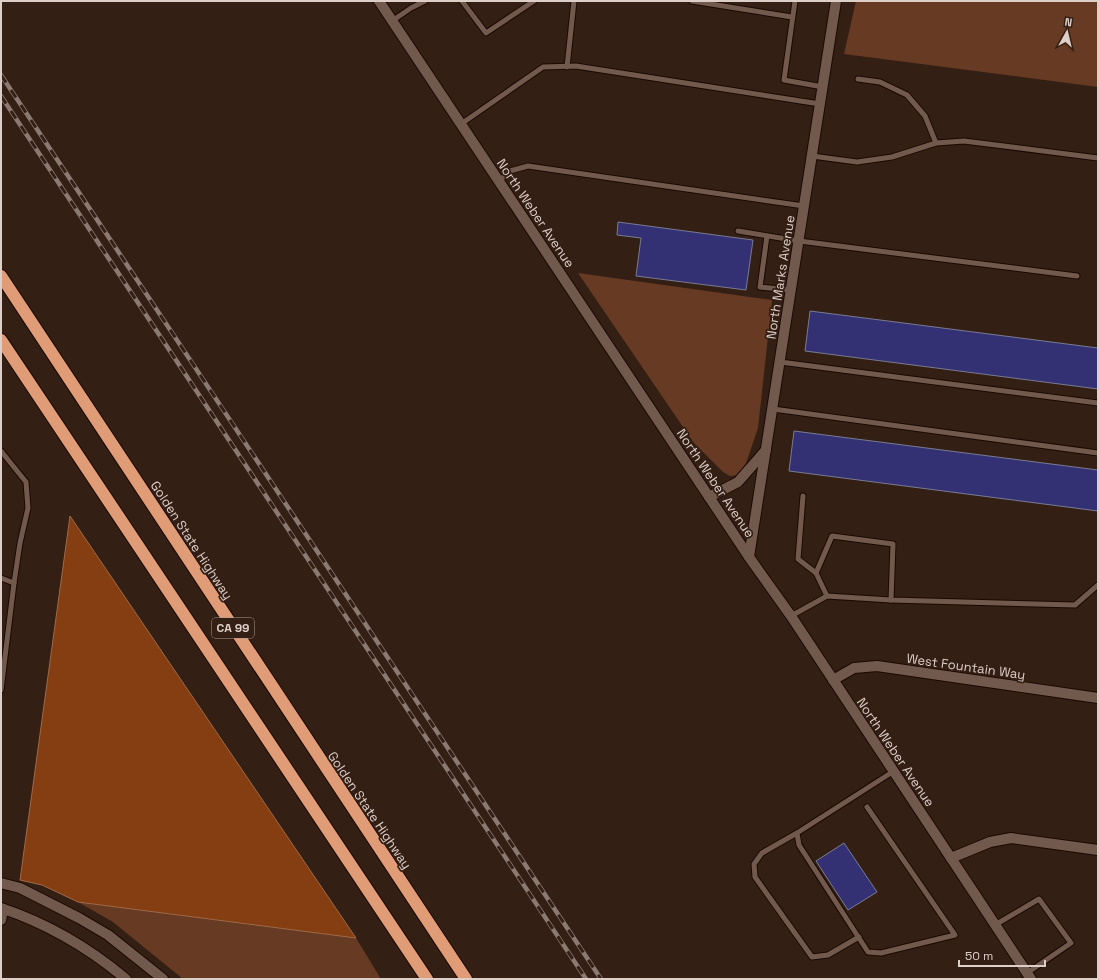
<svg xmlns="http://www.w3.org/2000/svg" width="1099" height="980" font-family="'Space Grotesk',sans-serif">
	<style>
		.green { fill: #673b23 }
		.water { fill: #843e11; stroke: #9f6a48 }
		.building { fill: #333173; stroke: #797b93 }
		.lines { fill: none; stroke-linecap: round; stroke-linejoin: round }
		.lane-casing { stroke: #1b0902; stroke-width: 7 }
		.street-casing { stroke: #1b0902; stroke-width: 12 }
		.secondary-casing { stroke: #1b0902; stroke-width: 12 }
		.highway-casing { stroke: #1b0902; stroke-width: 14 }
		.lane { stroke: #71594d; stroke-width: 5 }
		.street { stroke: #71594d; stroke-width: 10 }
		.secondary { stroke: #71594d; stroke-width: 10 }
		.highway { stroke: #e09b77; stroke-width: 12 }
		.rail-casing { stroke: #8b7a72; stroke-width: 4.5 }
		.rail { stroke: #341f15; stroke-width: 3; stroke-dasharray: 9; stroke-linecap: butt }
		.labels { text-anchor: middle; stroke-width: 3.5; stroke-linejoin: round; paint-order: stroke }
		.shield { fill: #341f15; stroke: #aa9a92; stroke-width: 1 }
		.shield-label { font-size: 12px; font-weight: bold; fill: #ddcfc8 }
		.street-label { font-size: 13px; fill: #ddcfc8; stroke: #341f15 }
	</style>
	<rect width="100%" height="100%" fill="#341f15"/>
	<g class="green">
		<polygon points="856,1 1098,1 1098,87 844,54"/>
		<polygon points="578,273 772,300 758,428 744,469 738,475 730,476 723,472 694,443"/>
		<polygon points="78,902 356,938 381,979 183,979 113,922"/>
	</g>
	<polygon class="water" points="70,516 356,938 78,902 42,885 20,880"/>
	<g class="building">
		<polygon points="618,222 753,240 746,290 636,276 641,238 617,235"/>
		<polygon points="810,311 1098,348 1098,389 805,351"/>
		<polygon points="794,431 1098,470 1098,511 789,471"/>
		<polygon points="844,843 877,892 848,910 816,861"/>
	</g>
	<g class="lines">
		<g class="lane-casing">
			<g id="lane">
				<polyline points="462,1 486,33 534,1"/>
				<polyline points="692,1 792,17"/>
				<polyline points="795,1 784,80 823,87"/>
				<polyline points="392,21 411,8 425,1"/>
				<polyline points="567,67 574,1"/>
				<polyline points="858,79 880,82 907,95 925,116 936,143"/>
				<polyline points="461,124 543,67 576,66 820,104"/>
				<polyline points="812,156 857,162 892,157 936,143 964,141 1098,158"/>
				<polyline points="499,181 510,171 528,166 804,206"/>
				<polyline points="738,231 799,241 1077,276"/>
				<polyline points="767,236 760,287 791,290"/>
				<polyline points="780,362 1098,403"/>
				<polyline points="773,409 1098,453"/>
				<polyline points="1,451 26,482 28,508 20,543 14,583 1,690"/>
				<polyline points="803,496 798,559 816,573 827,596"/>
				<polyline points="816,573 832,536 893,544 891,600"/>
				<polyline points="1,578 14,583"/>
				<polyline points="791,616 827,596 891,600 1075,605 1098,585"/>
				<polyline points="867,807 955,935 881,953 868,952 799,845 797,833 894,771"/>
				<polyline points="797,833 762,853 754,864 755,877 812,957 828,955 859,937"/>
				<polyline points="995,925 1039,899 1071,943 1027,973"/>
			</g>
		</g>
		<g class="street-casing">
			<g id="street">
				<polyline points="833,680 854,668 877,666 1098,698"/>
				<polyline points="951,858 990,842 1011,838 1098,850"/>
				<polyline points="1,920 3,909"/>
			</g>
		</g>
		<g class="secondary-casing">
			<g id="secondary">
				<polyline points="379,1 749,557 791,616 1031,979"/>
				<polyline points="709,497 738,482 766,450"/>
				<polyline points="749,557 836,1"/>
				<polyline points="1,883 20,888 79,918 108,935 163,979"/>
				<path d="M1 908C46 923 89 948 126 979"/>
			</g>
		</g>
		<g class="highway-casing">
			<g id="highway">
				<polyline points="1,276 466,979"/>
				<polyline points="1,340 427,979"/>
			</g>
		</g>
		<use href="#lane" class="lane"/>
		<use href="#street" class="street"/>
		<use href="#secondary" class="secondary"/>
		<use href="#highway" class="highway"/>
		<g class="rail-casing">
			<g id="rail">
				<polyline points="1,75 601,979"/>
				<polyline points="1,96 586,979"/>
			</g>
		</g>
		<use href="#rail" class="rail"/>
	</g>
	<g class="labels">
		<rect class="shield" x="212" y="618" width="42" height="20" rx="3"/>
		<g class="shield-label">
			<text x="233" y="632">CA 99</text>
		</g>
		<g class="street-label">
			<text transform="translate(536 213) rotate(56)" y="5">North Weber Avenue</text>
			<text transform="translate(780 277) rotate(-81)" y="5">North Marks Avenue</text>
			<text transform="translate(716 483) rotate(56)" y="5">North Weber Avenue</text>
			<text transform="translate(192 540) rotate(57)" y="5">Golden State Highway</text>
			<text transform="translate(966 666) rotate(8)" y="5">West Fountain Way</text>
			<text transform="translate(896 752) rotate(56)" y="5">North Weber Avenue</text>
			<text transform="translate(370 810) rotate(56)" y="5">Golden State Highway</text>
		</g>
	</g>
	<rect width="1099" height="980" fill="none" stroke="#ddcfc8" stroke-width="4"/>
	<g transform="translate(1067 32) rotate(8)" stroke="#341f15" stroke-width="3" paint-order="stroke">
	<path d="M0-3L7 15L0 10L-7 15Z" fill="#ddcfc8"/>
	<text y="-6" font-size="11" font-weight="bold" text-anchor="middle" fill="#ddcfc8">N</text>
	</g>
	<path d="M959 960v6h86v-6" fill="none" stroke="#ddcfc8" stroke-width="2"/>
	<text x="965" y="960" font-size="12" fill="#ddcfc8" stroke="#341f15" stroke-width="3" paint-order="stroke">50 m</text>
</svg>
